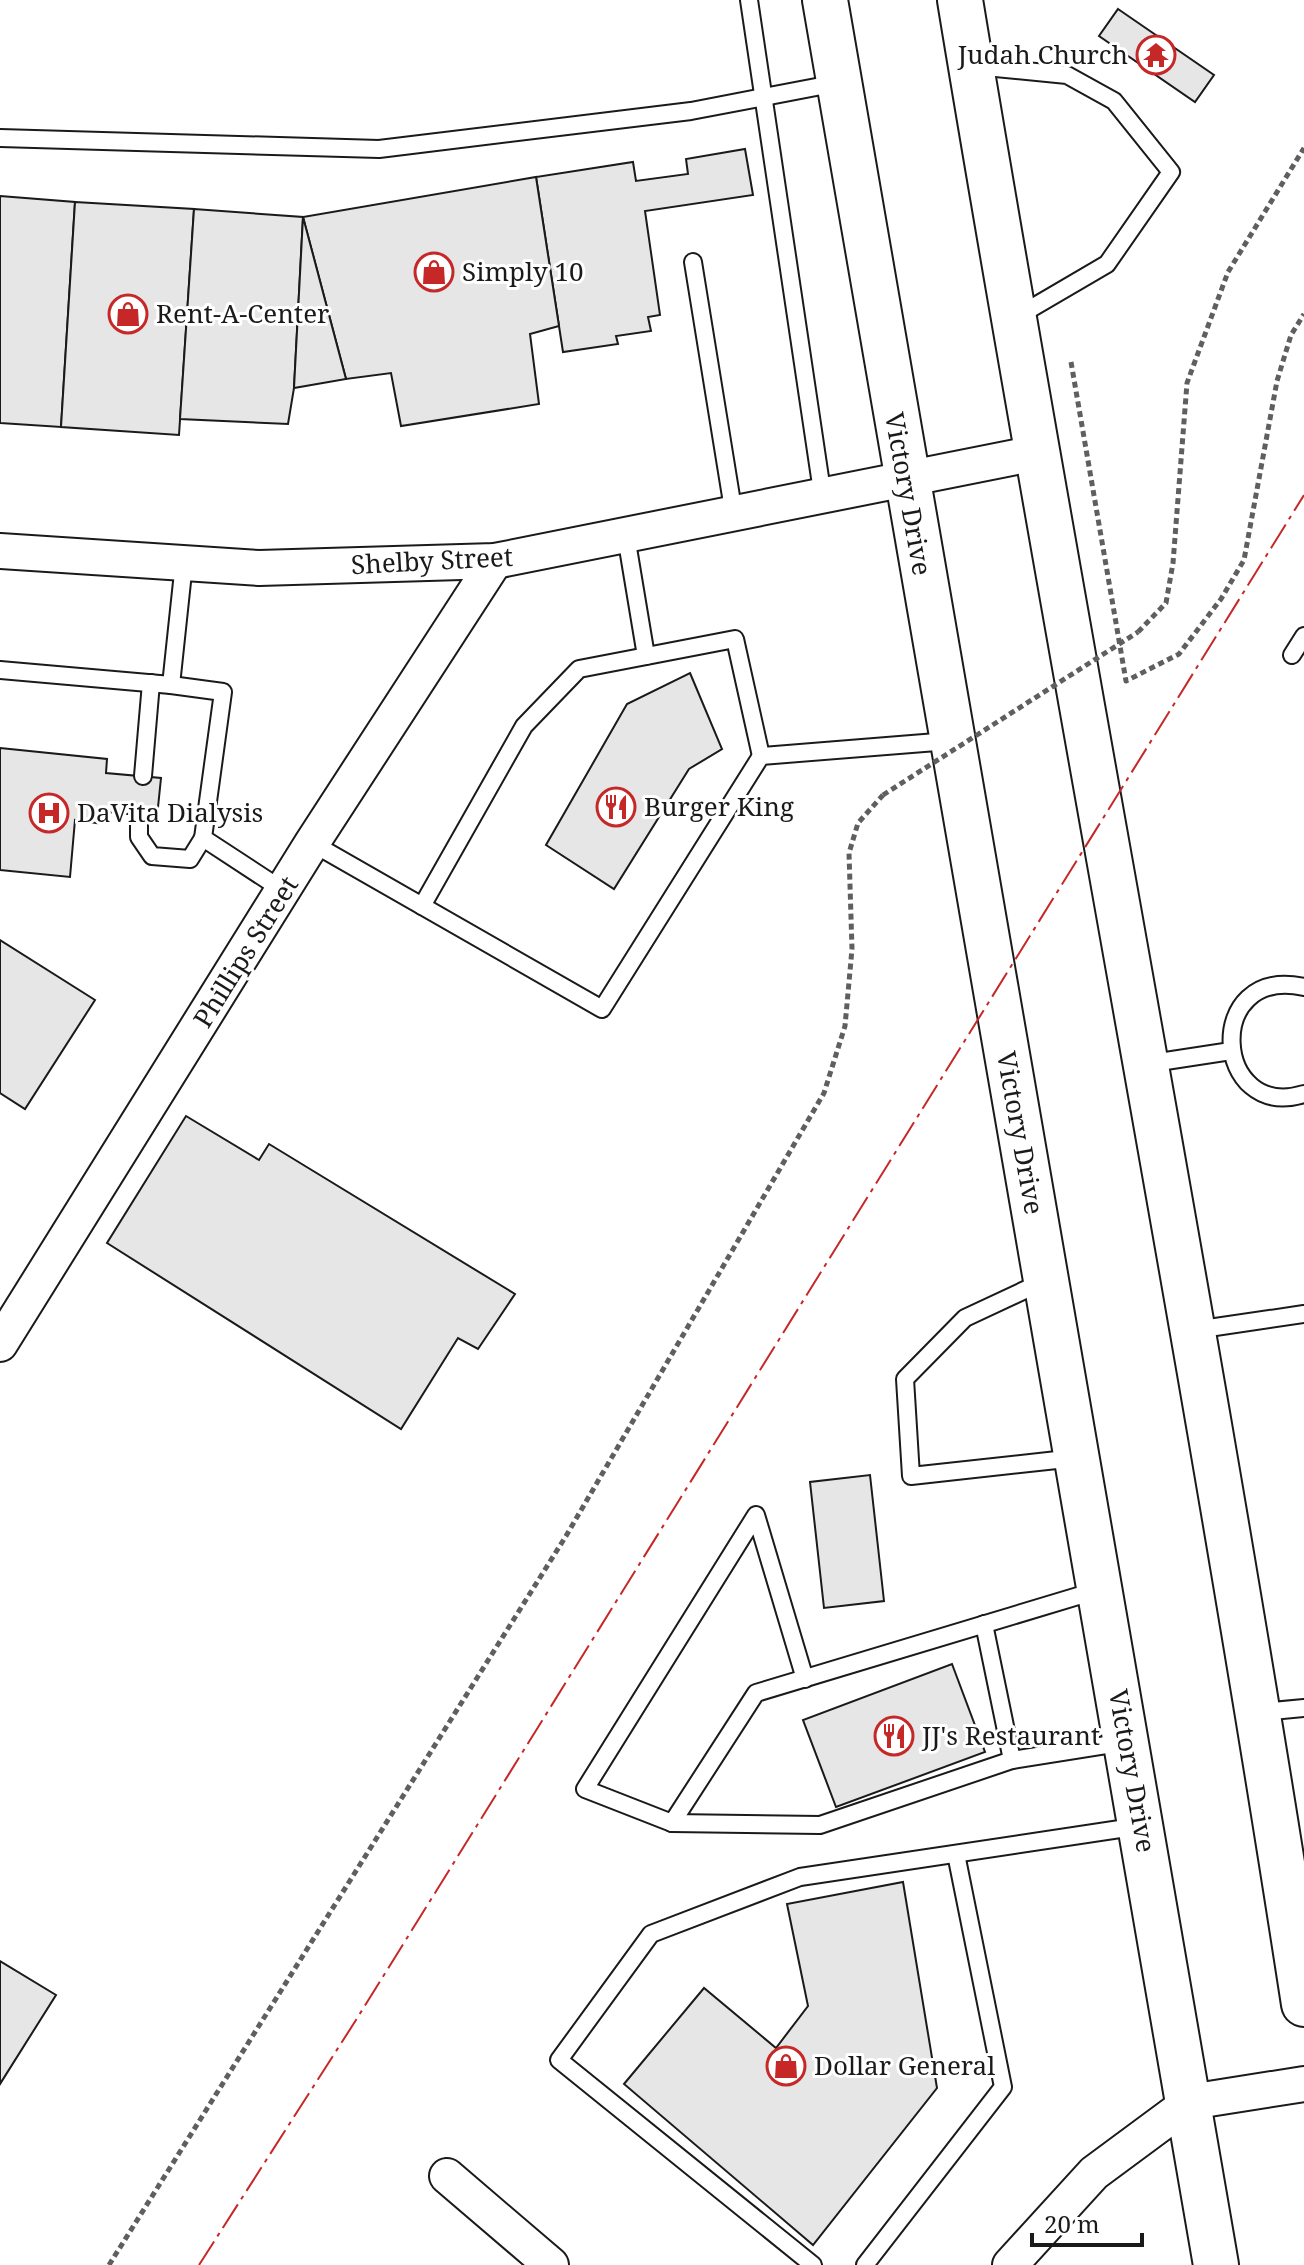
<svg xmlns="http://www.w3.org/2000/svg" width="1304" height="2265" font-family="'Noto Serif',serif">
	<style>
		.building { fill: #e6e6e6; stroke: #1a1a1a; stroke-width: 2 }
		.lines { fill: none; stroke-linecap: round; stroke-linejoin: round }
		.lane-casing { stroke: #1a1a1a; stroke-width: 20 }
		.street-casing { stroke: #1a1a1a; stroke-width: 38 }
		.highway-casing { stroke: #1a1a1a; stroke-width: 48 }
		.path { stroke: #5f5f5f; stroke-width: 5; stroke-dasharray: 6 4; stroke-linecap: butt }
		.lane { stroke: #fff; stroke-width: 16 }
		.street { stroke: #fff; stroke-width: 34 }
		.highway { stroke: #fff; stroke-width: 44 }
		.path-bridge { stroke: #5f5f5f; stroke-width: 5; stroke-dasharray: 6 4; stroke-linecap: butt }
		.power { stroke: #c62828; stroke-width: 2; stroke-dasharray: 28 6 4 6; stroke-linecap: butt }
		.labels { text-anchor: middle; stroke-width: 6; stroke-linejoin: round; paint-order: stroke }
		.poi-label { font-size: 26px; fill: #1a1a1a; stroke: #fff; text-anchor: start }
		.street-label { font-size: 26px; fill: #1a1a1a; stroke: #fff }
	</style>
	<rect width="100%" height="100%" fill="#fff"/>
	<g class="building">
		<polygon points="1118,9 1214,75 1195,102 1099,36"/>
		<polygon points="745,149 753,195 645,211 660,315 648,317 651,331 616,336 618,344 563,352 536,177 633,162 636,181 688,174 686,159"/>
		<polygon points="536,177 559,326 530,334 539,404 401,426 391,373 346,379 303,217"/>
		<polygon points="0,196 75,202 61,427 0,423"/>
		<polygon points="75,202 194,209 179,435 61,427"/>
		<polygon points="194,209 303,217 294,388 288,424 180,419"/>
		<polygon points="303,217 346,379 294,388"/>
		<polygon points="690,673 722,749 689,769 614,889 546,845 627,704"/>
		<polygon points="0,748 107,759 106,773 161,778 157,817 98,811 97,823 75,820 70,877 0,870"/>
		<polygon points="0,940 95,1000 25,1109 0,1093"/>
		<polygon points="186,1116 259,1160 269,1144 515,1294 478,1349 458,1338 401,1429 107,1243"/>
		<polygon points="870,1475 884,1601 824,1608 810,1482"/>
		<polygon points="952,1664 985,1752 836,1807 803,1720"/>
		<polygon points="903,1882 937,2088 813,2245 624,2084 704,1988 776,2048 808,2006 787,1904"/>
		<polygon points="0,1961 56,1995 0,2084"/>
	</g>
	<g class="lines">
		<g class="lane-casing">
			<g id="lane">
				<polyline points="749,0 823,498"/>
				<polyline points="975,66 1067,75 1114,101 1171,172 1107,264 1018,316"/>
				<polyline points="0,138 379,149 691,111 837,83"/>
				<polyline points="693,262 734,515"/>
				<polyline points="626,536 646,656"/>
				<polyline points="1292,655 1304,636"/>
				<polyline points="0,670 171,685 184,563"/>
				<polyline points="171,685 223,692 203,838 284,891"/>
				<polyline points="143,776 151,683"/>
				<polyline points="139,815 139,837 152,856 190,859 203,838"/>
				<polyline points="312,843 602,1009 761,756 949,741"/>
				<polyline points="422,906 524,726 579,669 735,639 761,756"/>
				<path d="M1304 987C1202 965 1213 1122 1304 1094"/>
				<polyline points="1146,1064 1231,1051"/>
				<polyline points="1042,1282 965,1318 905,1379 911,1476 1075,1458"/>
				<polyline points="1195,1330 1304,1314"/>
				<polyline points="1098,1590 756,1693 672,1823 820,1825 1012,1760 1125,1742"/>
				<polyline points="984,1624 1012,1760"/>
				<polyline points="1261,1712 1304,1708"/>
				<polyline points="672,1823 585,1789 756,1515 805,1679"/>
				<polyline points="813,2265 559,2060 651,1934 800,1877 1140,1826"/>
				<polyline points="865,2265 1003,2087 956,1854"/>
			</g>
		</g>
		<g class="street-casing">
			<g id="street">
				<polyline points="0,551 259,568 495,561 1036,453"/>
				<polyline points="0,1344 312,843 495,561"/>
				<polyline points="447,2176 551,2265"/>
				<polyline points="1010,2265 1094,2173 1190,2102 1304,2084"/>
			</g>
		</g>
		<g class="highway-casing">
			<g id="highway">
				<polyline points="825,0 1216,2265"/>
				<path d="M960 0C1070 669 1201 1334 1304 2004"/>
			</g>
		</g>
		<g class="path">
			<polyline points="1071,362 1126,681 1179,654 1221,599 1244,560 1277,381 1291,335 1304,314"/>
			<polyline points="1138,632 1166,603 1173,563 1187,383 1228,272 1304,148"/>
			<polyline points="109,2265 566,1536 824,1093 845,1026 852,949 849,853 858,823 883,795"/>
		</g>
		<use href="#lane" class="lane"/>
		<use href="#street" class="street"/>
		<use href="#highway" class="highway"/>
		<polyline class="path-bridge" points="883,795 1138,632"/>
		<polyline class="power" points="199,2265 356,2020 1304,495"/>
	</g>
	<defs>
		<g id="temple-ring" transform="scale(2)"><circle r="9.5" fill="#fff" stroke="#c62828" stroke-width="1.5"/><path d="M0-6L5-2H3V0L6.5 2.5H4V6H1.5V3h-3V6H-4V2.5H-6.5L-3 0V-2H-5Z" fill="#c62828"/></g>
		<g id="shop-ring" transform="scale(2)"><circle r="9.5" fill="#fff" stroke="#c62828" stroke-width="1.5"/><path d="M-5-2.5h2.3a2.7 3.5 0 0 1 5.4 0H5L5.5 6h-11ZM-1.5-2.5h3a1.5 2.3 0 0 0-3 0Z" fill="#c62828"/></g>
		<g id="restaurant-ring" transform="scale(2)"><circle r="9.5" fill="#fff" stroke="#c62828" stroke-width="1.5"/><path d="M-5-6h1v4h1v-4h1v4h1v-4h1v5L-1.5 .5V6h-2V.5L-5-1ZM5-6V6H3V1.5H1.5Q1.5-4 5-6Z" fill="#c62828"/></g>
		<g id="hospital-ring" transform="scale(2)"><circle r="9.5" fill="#fff" stroke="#c62828" stroke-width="1.5"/><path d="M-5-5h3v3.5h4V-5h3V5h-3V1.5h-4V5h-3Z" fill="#c62828"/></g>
	</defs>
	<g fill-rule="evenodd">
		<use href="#temple-ring" x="1156" y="55"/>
		<use href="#shop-ring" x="434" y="272"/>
		<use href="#shop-ring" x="128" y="314"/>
		<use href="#restaurant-ring" x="616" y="807"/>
		<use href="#hospital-ring" x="49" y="813"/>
		<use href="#restaurant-ring" x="894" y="1736"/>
		<use href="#shop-ring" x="786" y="2066"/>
	</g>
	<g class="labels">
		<g class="poi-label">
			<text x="1128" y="64" text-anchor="end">Judah Church</text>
			<text x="462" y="281">Simply 10</text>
			<text x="156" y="323">Rent-A-Center</text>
			<text x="644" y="816">Burger King</text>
			<text x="77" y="822">DaVita Dialysis</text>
			<text x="922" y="1745">JJ's Restaurant</text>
			<text x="814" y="2075">Dollar General</text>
		</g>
		<g class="street-label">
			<text transform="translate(908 494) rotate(80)" y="9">Victory Drive</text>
			<text transform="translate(432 561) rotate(-3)" y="9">Shelby Street</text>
			<text transform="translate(246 952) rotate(-58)" y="9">Phillips Street</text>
			<text transform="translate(1020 1133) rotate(80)" y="9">Victory Drive</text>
			<text transform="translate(1132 1771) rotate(80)" y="9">Victory Drive</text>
		</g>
	</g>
	<path d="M1032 2233v12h110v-12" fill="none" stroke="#1a1a1a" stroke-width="4"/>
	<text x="1044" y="2233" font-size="24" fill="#1a1a1a" stroke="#ffffff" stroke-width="6" paint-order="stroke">20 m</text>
</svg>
